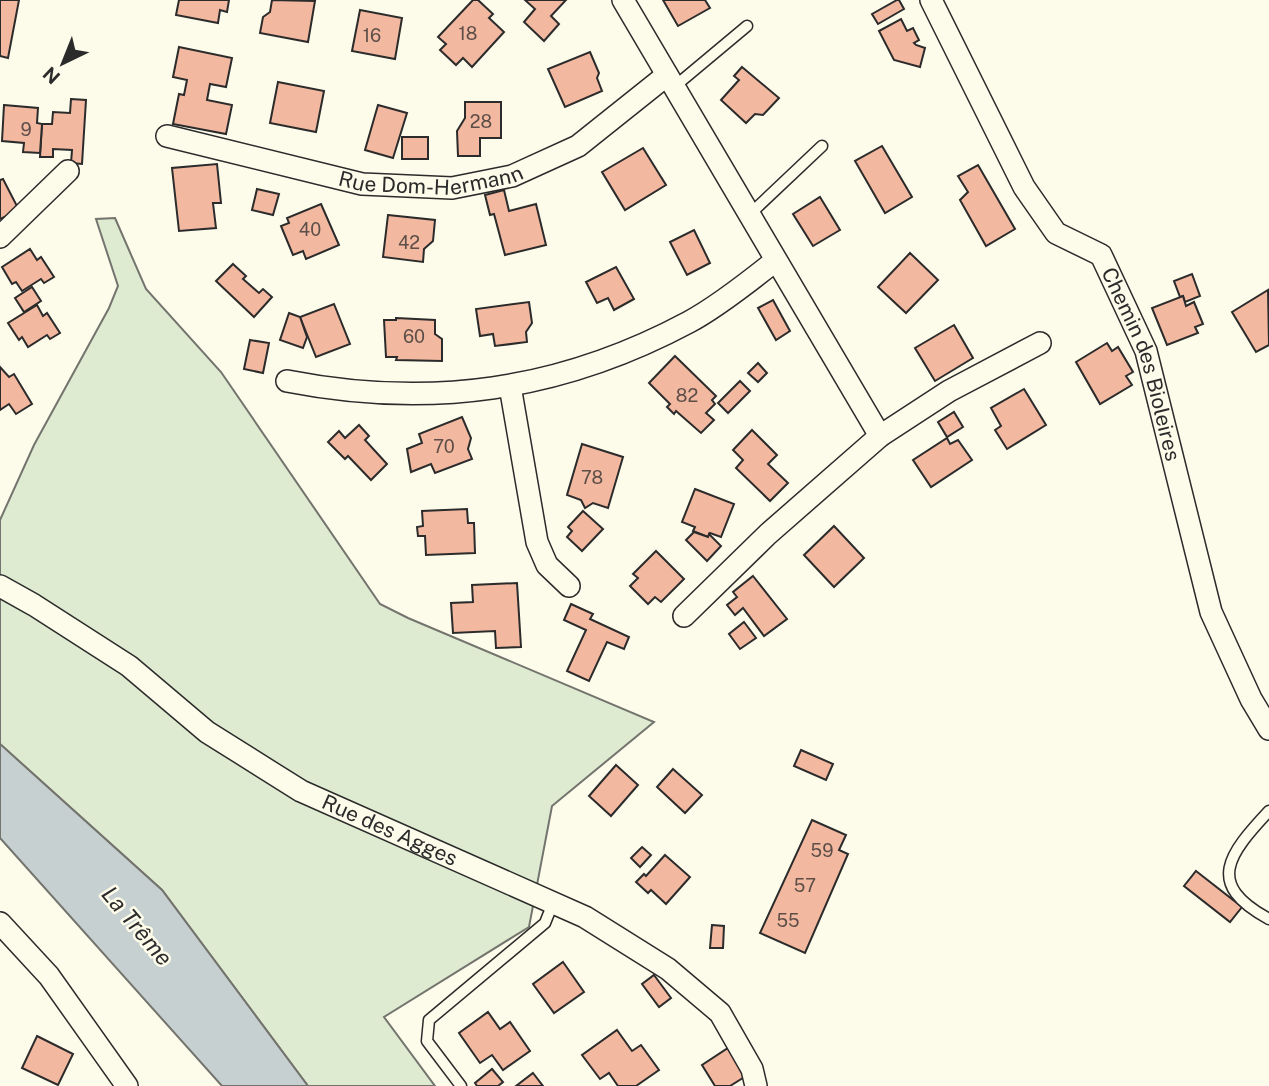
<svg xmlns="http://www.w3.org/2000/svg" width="1269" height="1086" font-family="'Public Sans',sans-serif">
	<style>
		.green { fill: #deebd1; stroke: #74746e; stroke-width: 2 }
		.water { fill: #c7d0d0; stroke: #74746e; stroke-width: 2 }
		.building { fill: #f2b8a0; stroke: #2b2b2b; stroke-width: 2 }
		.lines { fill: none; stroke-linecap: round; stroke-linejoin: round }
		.lane-casing { stroke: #2b2b2b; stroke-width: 13 }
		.street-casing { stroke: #2b2b2b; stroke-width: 24 }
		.lane { stroke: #fdfbea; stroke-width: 10 }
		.street { stroke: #fdfbea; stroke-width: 21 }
		.labels { text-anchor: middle; stroke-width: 5; stroke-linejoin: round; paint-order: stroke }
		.number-label { font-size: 18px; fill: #5d4e48 }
		.street-label { font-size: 21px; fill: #2b2b2b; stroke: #fdfbea }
		.water-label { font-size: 23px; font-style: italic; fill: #2b2b2b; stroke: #fdfbea }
	</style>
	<rect width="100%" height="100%" fill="#fdfbea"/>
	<polygon class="green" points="115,218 146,289 221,372 380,604 408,618 654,722 552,806 529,927 384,1017 435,1086 308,1086 162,890 0,744 0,520 34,445 109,308 118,286 96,219"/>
	<polygon class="water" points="0,744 162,890 308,1086 222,1086 0,838"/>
	<g class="building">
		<polygon points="0,0 19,0 8,58 0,56"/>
		<polygon points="179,0 229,0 227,12 220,10 218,23 176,15"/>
		<polygon points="272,0 315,1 308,42 260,33 263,17 270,12"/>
		<polygon points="473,0 478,0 493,14 489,18 504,32 472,67 463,58 456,65 440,50 446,44 438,37"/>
		<polygon points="525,0 566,0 551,16 559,24 544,41 524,22 535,9"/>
		<polygon points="663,0 705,0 710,8 678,26"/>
		<polygon points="897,0 899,0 904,9 878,24 872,14"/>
		<polygon points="360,10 402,18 395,59 352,51"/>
		<polygon points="901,19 907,31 913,28 919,40 914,43 916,45 925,48 920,67 894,60 879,31"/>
		<polygon points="179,47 232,58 226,87 210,84 207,100 232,105 226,134 173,124 179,94 184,95 187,80 173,77"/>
		<polygon points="590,52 599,73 597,78 602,91 565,107 548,69"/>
		<polygon points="742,67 779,98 763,115 755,114 746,123 721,100 739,80 734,76"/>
		<polygon points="278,82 324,91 316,132 270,123"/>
		<polygon points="71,99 86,100 82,164 71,163 72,150 53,149 53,157 40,157 42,124 52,124 53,112 70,113"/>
		<polygon points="465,102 501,102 501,138 480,138 480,156 458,156 457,131 465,118"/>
		<polygon points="4,105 38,108 37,123 42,124 40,153 23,152 24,143 2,141"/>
		<polygon points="378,105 407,113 393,158 365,150"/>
		<rect x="402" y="137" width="26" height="22"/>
		<polygon points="882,146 912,197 885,213 855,161"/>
		<polygon points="643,148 666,185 625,210 602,172"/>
		<polygon points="217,164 221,203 213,203 216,228 179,231 172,168"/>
		<polygon points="978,165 1015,229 986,246 960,200 968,192 958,176"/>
		<polygon points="3,179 19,210 0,219 0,180"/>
		<polygon points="257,189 279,194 273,215 252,210"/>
		<polygon points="504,190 509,211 536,204 546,245 505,255 494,214 490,215 485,195"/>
		<polygon points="820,197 840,230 813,246 793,214"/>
		<polygon points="321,204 339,245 306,259 303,251 293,255 281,226 289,223 287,218"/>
		<polygon points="388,215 435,220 433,241 424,249 423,262 383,257"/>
		<polygon points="694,230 710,263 687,275 670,242"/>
		<polygon points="30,249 37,260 41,257 54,277 44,283 41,279 22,291 16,282 12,284 2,267"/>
		<polygon points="910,253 938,280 906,313 878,287"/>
		<polygon points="233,264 246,276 243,279 259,293 263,289 272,297 254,317 216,281"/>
		<polygon points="616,267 634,299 614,310 608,298 597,303 586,282"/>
		<polygon points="1192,274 1200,296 1185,302 1183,296 1180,297 1174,281"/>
		<polygon points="32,287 41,301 24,312 15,298"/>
		<polygon points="1268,290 1269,345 1256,352 1232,312"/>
		<polygon points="1183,296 1186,306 1194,302 1203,324 1195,327 1198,333 1167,345 1152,308"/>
		<polygon points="773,300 790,331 776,340 758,308"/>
		<polygon points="529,302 532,323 526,332 527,342 495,346 493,334 480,336 476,309"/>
		<polygon points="334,304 350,344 316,357 300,317"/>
		<polygon points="37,305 43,316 47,313 60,333 50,339 47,335 28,347 22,337 19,340 8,323"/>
		<polygon points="289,313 300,317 307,337 303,348 280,340"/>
		<polygon points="396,318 435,320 435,334 442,339 442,361 396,360 397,357 386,357 384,320 396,320"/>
		<polygon points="954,325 973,358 935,381 915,348"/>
		<polygon points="250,340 269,343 263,373 244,369"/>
		<polygon points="1107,343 1112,351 1118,347 1133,372 1126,376 1132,385 1100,404 1076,362"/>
		<polygon points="675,356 716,396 712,400 715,404 706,413 714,420 701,433 676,411 674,414 667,407 670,404 649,383"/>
		<polygon points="758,363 767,373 758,382 748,373"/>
		<polygon points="0,367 9,377 14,374 32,404 16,414 9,404 0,410"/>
		<polygon points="740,381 750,391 728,413 718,403"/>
		<polygon points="1024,389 1046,425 1007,449 995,430 1001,426 991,408"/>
		<polygon points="954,412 963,427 947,437 938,422"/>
		<polygon points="462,417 471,438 468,449 472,459 435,473 431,464 411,472 407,449 422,443 419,434"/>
		<polygon points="359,425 369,436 365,440 387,464 371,480 348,456 345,459 328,442 339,431 345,438"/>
		<polygon points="752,430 777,455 768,464 788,483 770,501 736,468 743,460 733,450"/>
		<polygon points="947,438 950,444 958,440 972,460 931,487 913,460"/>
		<polygon points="582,444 623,457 608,508 593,503 585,508 581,500 567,495"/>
		<polygon points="695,489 734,504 721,537 710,533 708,537 693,531 695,527 682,522"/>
		<polygon points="467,509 468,523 474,523 475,553 426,555 425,536 418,536 417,527 423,526 422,511"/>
		<polygon points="583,511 603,529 582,551 567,537 572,531 568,527"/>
		<polygon points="834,526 864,558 834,587 804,555"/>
		<polygon points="694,532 708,537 709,534 721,546 707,561 686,540"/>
		<polygon points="656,551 684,579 661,602 655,597 648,604 630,586 638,578 633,574"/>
		<polygon points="753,576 787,619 764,636 743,608 735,615 727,605 737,597 733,592"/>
		<polygon points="517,583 521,647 496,648 495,631 453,633 451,603 473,602 472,585"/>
		<polygon points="571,604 593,614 590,619 629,637 624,649 607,642 589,681 567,671 586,630 564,620"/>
		<polygon points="744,622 756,638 740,649 729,634"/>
		<polygon points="801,750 833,764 826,780 794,766"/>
		<polygon points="616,765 638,785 611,816 589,796"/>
		<polygon points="673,769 702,795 685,813 657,787"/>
		<polygon points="812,820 846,835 839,850 848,854 805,953 760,933"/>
		<polygon points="642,847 651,855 640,867 631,858"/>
		<polygon points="665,855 690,877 666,904 651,890 648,893 636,882 644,874 646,876"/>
		<polygon points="1196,871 1242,907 1230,922 1184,886"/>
		<polygon points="712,925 724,926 723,948 710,948"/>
		<polygon points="563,962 584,992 554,1013 533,984"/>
		<polygon points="654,975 671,998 659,1007 642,984"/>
		<polygon points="488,1012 500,1029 510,1022 530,1051 503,1070 492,1055 480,1063 459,1033"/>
		<polygon points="617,1030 632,1051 641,1045 659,1070 636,1086 618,1086 609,1073 600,1079 582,1055"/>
		<polygon points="37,1036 73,1054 58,1085 22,1068"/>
		<polygon points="728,1048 746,1076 730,1086 715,1086 702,1065"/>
		<polygon points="492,1069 503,1082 498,1086 477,1086 475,1083"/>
		<polygon points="533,1073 543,1086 516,1086"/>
	</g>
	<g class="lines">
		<g class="lane-casing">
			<g id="lane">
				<polyline points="674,87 747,26"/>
				<polyline points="749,215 822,146"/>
				<path d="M1269 811C1229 854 1204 884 1269 919"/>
				<polyline points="461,1086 427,1041 429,1020 545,923 553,903"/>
			</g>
		</g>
		<g class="street-casing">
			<g id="street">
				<polyline points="623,0 880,436"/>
				<path id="s1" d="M931 0 1024 187 1056 233 1101 255 1146 351 1211 612 1251 699 1269 729"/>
				<path id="s2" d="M167 136 362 184 452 188 512 176 578 146 667 75"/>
				<polyline points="0,237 68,171"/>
				<path d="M287 381C430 409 560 391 689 322 717 307 750 281 775 261"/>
				<polyline points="510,386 537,542 547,565 569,586"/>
				<path id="s3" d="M0 586 34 605 129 666 207 732 301 791 585 917 668 969 720 1013 752 1069 756 1086"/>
				<polyline points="684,616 768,534 880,436 949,391 1040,343"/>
				<polyline points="0,923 49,976 127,1086"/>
			</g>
		</g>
		<use href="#lane" class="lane"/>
		<use href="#street" class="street"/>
	</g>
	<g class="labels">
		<g class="number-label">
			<text x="468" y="40">18</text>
			<text x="372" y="42">16</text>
			<text x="481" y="128">28</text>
			<text x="26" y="136">9</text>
			<text x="310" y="236">40</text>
			<text x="409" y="249">42</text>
			<text x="414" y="343">60</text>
			<text x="687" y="402">82</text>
			<text x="444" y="453">70</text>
			<text x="592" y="484">78</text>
			<text x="822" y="857">59</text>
			<text x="805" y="892">57</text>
			<text x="788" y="927">55</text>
		</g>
		<g class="street-label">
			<text dy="7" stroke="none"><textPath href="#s2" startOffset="270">Rue Dom-Hermann</textPath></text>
			<text dy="7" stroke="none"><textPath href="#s1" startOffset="432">Chemin des Bioleires</textPath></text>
			<text dy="7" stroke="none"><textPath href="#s3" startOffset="462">Rue des Agges</textPath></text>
		</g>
		<g class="water-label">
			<text transform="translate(137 926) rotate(50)" y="8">La Trême</text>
		</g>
	</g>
	<g transform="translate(63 63) rotate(223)" stroke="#fdfbea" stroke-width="5" paint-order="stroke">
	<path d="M0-5L12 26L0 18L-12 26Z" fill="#2b2b2b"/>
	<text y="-10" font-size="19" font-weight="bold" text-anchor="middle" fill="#2b2b2b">N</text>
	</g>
</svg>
